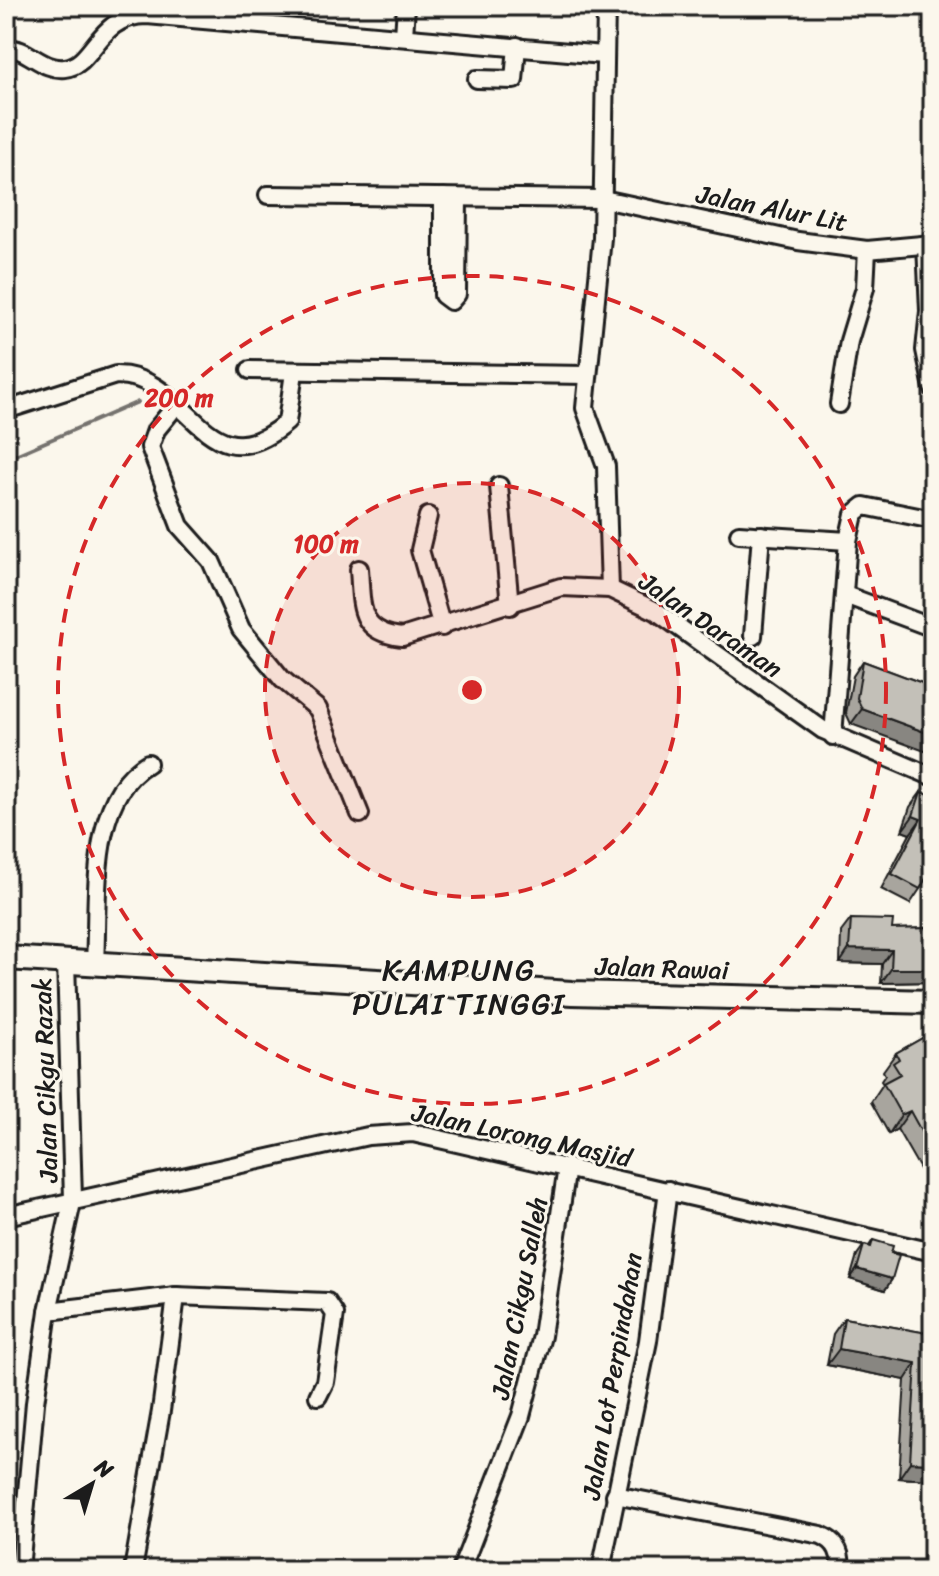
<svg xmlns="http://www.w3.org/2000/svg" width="939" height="1576" font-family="Sriracha,sans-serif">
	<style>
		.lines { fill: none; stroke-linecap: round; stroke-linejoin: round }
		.stream { stroke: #74726e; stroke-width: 4 }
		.street-casing { stroke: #1c1c1c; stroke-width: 22 }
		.secondary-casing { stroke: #1c1c1c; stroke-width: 28 }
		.street { stroke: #fbf7ec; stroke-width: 16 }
		.secondary { stroke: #fbf7ec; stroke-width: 22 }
		.wall { fill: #a8a59e; stroke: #1c1c1c; stroke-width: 2 }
		.shaded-wall { fill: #888681; stroke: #1c1c1c; stroke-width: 2 }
		.building { fill: #c3c0b8; stroke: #1c1c1c; stroke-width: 2 }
		.ring { fill: none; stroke: #d62828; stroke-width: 4; stroke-dasharray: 14 10 }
		.labels { text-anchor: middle; stroke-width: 6; stroke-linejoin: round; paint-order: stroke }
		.street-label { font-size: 26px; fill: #1c1c1c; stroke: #fbf7ec }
		.quarter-label { font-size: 30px; letter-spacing: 2px; fill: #1c1c1c; stroke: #fbf7ec }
		.centre { fill: #d62828; stroke: #fbf7ec; stroke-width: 4 }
		.ring-label { font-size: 24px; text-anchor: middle; font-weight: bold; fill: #d62828; stroke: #fbf7ec; stroke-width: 6; stroke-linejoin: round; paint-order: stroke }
	</style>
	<rect width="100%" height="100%" fill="#fbf7ec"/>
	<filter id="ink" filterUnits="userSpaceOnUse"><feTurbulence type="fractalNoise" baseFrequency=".0125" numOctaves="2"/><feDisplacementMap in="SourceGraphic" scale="16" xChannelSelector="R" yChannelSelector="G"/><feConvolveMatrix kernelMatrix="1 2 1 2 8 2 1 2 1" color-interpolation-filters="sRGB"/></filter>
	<g filter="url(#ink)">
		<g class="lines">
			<polyline class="stream" points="6,459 138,402"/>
			<g class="street-casing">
				<g id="street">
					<polyline points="606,6 602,238 585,408 606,466 610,589"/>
					<polyline points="404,36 406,6"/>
					<path d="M6 48C28 47 42 71 65 68 95 65 97 15 147 15L603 55"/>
					<polyline points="477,79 514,80 517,46"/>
					<polyline points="268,195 603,199 798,241 867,250 933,244"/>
					<polyline points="443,197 443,295 451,301 457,294 458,198"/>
					<polyline points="926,244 929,311 925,350 933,388"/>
					<polyline points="250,370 587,375"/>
					<polyline points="178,403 156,430 150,447 180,526 211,561 241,629 282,679 318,709 360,814"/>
					<polyline points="839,404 849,341 865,288 867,250"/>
					<path d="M6 410 116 375C191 375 205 492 287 422L294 372"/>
					<polyline points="499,486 510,606"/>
					<polyline points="428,516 420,550 442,627"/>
					<polyline points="739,534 848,541"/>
					<path d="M359 569C362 605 357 632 402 637L561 587 610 589 656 611 823 730 933 777"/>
					<polyline points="845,595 933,628"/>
					<polyline points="753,636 761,535"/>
					<polyline points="833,736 848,541 854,514 864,506 933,520"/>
					<path d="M95 962C99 900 87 799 148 763"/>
					<polyline points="6,1216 368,1136 413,1133 933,1252"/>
					<polyline points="48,1311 176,1296 327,1302 335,1314 325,1382 318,1396"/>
					<path d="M615 1495 821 1535C837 1542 842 1554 840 1570"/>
					<polyline points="20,1570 35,1403 48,1311 73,1198 66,961"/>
					<polyline points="133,1570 161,1411 176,1296"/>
					<polyline points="461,1570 521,1416 542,1336 567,1167"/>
					<polyline points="601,1570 648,1341 668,1190"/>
				</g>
			</g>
			<g class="secondary-casing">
				<polyline id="secondary" points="6,958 572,993 933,1002"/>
			</g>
			<use href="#street" class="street"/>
			<use href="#secondary" class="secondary"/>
		</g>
		<g class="wall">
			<polygon points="863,661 933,687 851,724 846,713 853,676"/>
			<polygon points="921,792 920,889 910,904 881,889 910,834 902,831 910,807"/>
			<polygon points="851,919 892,929 933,928 933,982 881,983 882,964 840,963 841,932"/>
			<polygon points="933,1032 933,1162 920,1169 897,1129 889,1134 871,1102 883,1084 881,1081 885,1075 883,1071 896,1053"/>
			<polygon points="873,1240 891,1253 892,1279 885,1290 850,1279 857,1255 864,1245 869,1246"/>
			<polygon points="844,1318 933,1334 933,1480 899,1478 905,1380 827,1365 833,1334"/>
		</g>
		<g class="shaded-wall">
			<polygon points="862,709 933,735 933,754 851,724"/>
			<polygon points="913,816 921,819 910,834 902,831"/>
			<polygon points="849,949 892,950 882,964 840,963"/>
			<polygon points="891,969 933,969 933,982 881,983"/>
			<polygon points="910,1111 897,1129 889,1134 901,1115"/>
			<polygon points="933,1150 933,1162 920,1169 932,1151"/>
			<polygon points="857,1269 892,1279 885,1290 850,1279"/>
			<polygon points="839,1349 916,1363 905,1380 827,1365"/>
			<polygon points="910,1462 933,1463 933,1480 899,1478"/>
		</g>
		<g class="building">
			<polygon points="863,661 933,687 933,735 862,709 857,698"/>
			<polygon points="921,792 933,796 933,866 920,889 892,874 921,819 913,816"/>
			<polygon points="851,919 893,920 892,929 933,928 933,969 891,969 892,950 849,949"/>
			<polygon points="933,1032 933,1150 932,1151 910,1111 901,1115 883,1083 900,1074 893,1063 899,1059 896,1053"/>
			<polygon points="873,1240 893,1246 891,1253 899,1255 892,1279 857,1269 864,1245 871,1247"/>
			<polygon points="844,1318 933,1334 933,1463 910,1462 916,1363 839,1349"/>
		</g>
	</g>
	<circle cx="472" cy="690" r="207" fill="#d62828" fill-opacity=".12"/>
	<g class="ring">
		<circle cx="472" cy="690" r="207"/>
		<circle cx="472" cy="690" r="414"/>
	</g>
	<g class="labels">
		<g class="street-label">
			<text transform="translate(772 208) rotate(11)" y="9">Jalan Alur Lit</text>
			<text transform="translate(711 625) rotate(34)" y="9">Jalan Daraman</text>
			<text transform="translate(662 968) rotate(2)" y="9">Jalan Rawai</text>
			<text transform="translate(45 1080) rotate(-92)" y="9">Jalan Cikgu Razak</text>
			<text transform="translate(522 1135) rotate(12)" y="9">Jalan Lorong Masjid</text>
			<text transform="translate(519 1298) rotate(-79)" y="9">Jalan Cikgu Salleh</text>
			<text transform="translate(612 1376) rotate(-80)" y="9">Jalan Lot Perpindahan</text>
		</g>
		<g class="quarter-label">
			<text x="459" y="980">KAMPUNG<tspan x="459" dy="34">PULAI TINGGI</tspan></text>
		</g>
	</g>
	<circle cx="472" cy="690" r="12" class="centre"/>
	<g class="ring-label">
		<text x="179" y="406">200 m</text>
		<text x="326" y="552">100 m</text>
	</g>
	<rect width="939" height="1576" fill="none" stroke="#fbf7ec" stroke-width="32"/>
	<rect x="16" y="16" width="907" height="1544" fill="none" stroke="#1c1c1c" stroke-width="3" filter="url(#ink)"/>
	<g transform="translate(92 1484) rotate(38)" stroke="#fbf7ec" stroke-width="6" paint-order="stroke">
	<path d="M0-6L14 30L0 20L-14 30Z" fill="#1c1c1c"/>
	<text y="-12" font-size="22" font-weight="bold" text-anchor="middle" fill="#1c1c1c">N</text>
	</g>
</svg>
